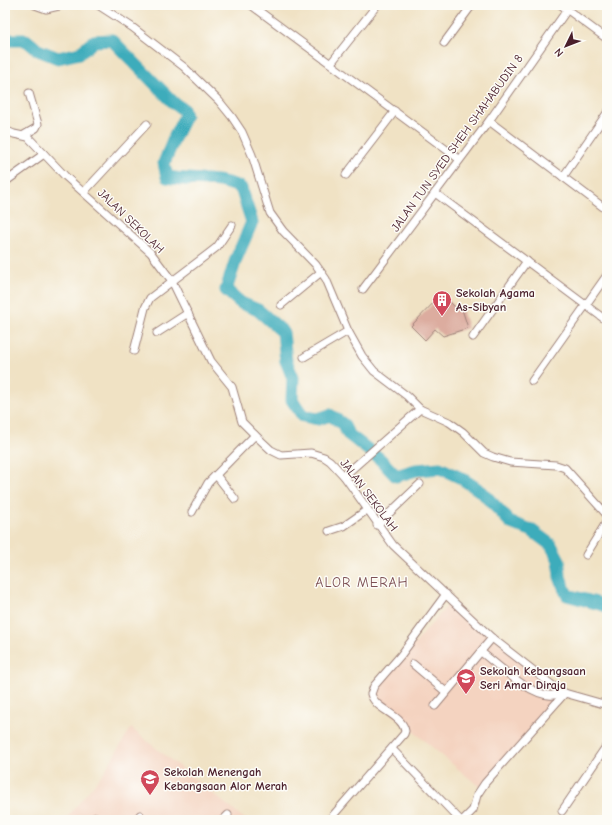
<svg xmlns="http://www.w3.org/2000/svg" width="612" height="825" font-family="'Comic Neue',sans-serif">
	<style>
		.built { fill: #f4d3c0 }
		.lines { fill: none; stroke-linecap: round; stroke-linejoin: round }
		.river { stroke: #3eacbb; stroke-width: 13 }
		.building { fill: #dcac9f }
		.minor-casing { stroke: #9d8078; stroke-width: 9 }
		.minor { stroke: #fff; stroke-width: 7 }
		.labels { text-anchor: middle; stroke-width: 3; stroke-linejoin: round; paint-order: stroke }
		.street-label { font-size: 12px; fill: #4a1f2b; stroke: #fdfcf7 }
		.poi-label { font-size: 12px; font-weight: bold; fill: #4a1f2b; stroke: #fdfcf7; text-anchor: start }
		.quarter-label { font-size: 14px; letter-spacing: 1px; fill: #7d5054; stroke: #fdfcf7 }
	</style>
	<rect width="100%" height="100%" fill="#fdfcf7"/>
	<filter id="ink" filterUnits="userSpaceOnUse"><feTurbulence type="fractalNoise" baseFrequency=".025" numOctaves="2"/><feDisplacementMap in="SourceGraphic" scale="8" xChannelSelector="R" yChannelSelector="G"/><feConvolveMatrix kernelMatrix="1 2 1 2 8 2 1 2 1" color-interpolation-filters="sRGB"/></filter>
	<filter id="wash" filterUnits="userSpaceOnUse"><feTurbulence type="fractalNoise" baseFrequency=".012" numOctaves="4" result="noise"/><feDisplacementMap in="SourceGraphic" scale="16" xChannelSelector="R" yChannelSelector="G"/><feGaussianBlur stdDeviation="0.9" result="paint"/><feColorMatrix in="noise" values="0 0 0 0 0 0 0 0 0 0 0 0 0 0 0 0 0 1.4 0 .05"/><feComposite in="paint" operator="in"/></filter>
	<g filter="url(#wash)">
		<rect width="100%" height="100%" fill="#f0e2c4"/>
		<g class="built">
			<polygon points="451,601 561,694 482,789 371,696"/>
			<polygon points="131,728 246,820 65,820 104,772"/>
		</g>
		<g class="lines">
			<path class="river" d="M5 40H26L38 50 58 58 80 53 94 41 112 40 175 104 183 109 185 116 175 136 164 163 167 177C193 182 217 176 241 188L252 222 236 259 226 290 241 303 258 310 283 332 286 361 293 378 292 400 303 416 318 419 330 415 343 424 348 434 380 459 396 476 416 470 440 468 461 478 482 492 511 523 531 530 551 545 559 560 560 577 567 595 607 606"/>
		</g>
		<g id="blocks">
			<polygon class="building" points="442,294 456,308 461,306 468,328 443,336 435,329 425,340 411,326"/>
		</g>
	</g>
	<g filter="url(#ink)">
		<use href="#blocks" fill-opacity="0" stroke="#9d8078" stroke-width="1"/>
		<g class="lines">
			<g class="minor-casing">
				<g id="minor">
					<polyline points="35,5 46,9 63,5"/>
					<polyline points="98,5 132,27 184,67 219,101 232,117 242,132 252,155 270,213 283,231 316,265 326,279 348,331 362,356 374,371 407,396 420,409 449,422 463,432 484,453 493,457 510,462 556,465 565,468 607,515"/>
					<polyline points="251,5 459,159"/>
					<polyline points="561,5 607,39"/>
					<polyline points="444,43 472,5"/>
					<polyline points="331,63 377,5"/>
					<polyline points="489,121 607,210"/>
					<polyline points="5,130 14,134 28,137 65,176 151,253 172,281 211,361 232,387 242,422 255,435 271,450 281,455 311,453 324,457 330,461 344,476 393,545 492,638 561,692 607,705"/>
					<polyline points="24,135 36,128 38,124 29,93"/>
					<polyline points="346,175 395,111"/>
					<polyline points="563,177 607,113"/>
					<polyline points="5,182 44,154"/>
					<polyline points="84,192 147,124"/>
					<polyline points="435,193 607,321"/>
					<polyline points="363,289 489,121 567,10"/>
					<polyline points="281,305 321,272"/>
					<polyline points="157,333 188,313"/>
					<polyline points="473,337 527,261"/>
					<polyline points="134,351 145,308 150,298 208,254 217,247 232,225"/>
					<polyline points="304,357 348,331"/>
					<polyline points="532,381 607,275"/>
					<polyline points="216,475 235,499"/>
					<polyline points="344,476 420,409"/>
					<polyline points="192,512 208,483 255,435"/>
					<polyline points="377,525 420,484"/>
					<polyline points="329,531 344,526 367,510"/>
					<polyline points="586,555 607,521"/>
					<path d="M481 652C497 664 532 698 553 695 555 695 559 693 561 692"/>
					<polyline points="413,664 446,692"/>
					<polyline points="435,706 492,638"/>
					<polyline points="392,749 460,820"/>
					<polyline points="562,811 607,745"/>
					<polyline points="92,820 96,817 101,820"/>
					<polyline points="136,820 140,815"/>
					<polyline points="223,820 228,815"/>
					<path d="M329 820 404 734 405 731C402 714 375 710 371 694L374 686 401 655 446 594"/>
					<polyline points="463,820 473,810 477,795 485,783 565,693"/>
				</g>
			</g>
			<use href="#minor" class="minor"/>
		</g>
	</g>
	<defs>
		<g id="building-pin" transform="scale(1)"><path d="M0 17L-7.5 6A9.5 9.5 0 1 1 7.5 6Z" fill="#d1495b" stroke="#fdfcf7"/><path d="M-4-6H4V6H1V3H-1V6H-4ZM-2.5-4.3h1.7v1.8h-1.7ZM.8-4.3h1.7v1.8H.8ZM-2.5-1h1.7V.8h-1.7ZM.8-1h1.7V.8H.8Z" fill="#fff"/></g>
		<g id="school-pin" transform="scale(1)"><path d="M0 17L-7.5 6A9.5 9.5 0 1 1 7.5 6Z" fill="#d1495b" stroke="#fdfcf7"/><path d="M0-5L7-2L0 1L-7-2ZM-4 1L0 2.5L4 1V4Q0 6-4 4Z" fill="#fff"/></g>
	</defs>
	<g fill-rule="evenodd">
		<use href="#building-pin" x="442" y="300"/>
		<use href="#school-pin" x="466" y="678"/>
		<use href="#school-pin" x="150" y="779"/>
	</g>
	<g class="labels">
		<g class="street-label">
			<text transform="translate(457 143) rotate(-54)" y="4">JALAN TUN SYED SHEH SHAHABUDIN 8</text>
			<text transform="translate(131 221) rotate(44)" y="4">JALAN SEKOLAH</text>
			<text transform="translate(369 495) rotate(53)" y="4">JALAN SEKOLAH</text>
		</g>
		<g class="poi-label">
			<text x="456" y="297">Sekolah Agama<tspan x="456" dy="14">As-Sibyan</tspan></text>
			<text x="480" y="675">Sekolah Kebangsaan<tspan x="480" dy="14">Seri Amar Diraja</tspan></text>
			<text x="164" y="776">Sekolah Menengah<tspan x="164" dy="14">Kebangsaan Alor Merah</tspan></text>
		</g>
		<g class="quarter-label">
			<text x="362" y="587">ALOR MERAH</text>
		</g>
	</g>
	<rect width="612" height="825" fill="none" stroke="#fdfcf7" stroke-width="20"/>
	<g transform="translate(566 46) rotate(227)" stroke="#fdfcf7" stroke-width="3" paint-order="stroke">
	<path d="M0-3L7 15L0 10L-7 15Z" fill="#4a1f2b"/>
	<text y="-6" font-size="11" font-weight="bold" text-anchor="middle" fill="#4a1f2b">N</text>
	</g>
</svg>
